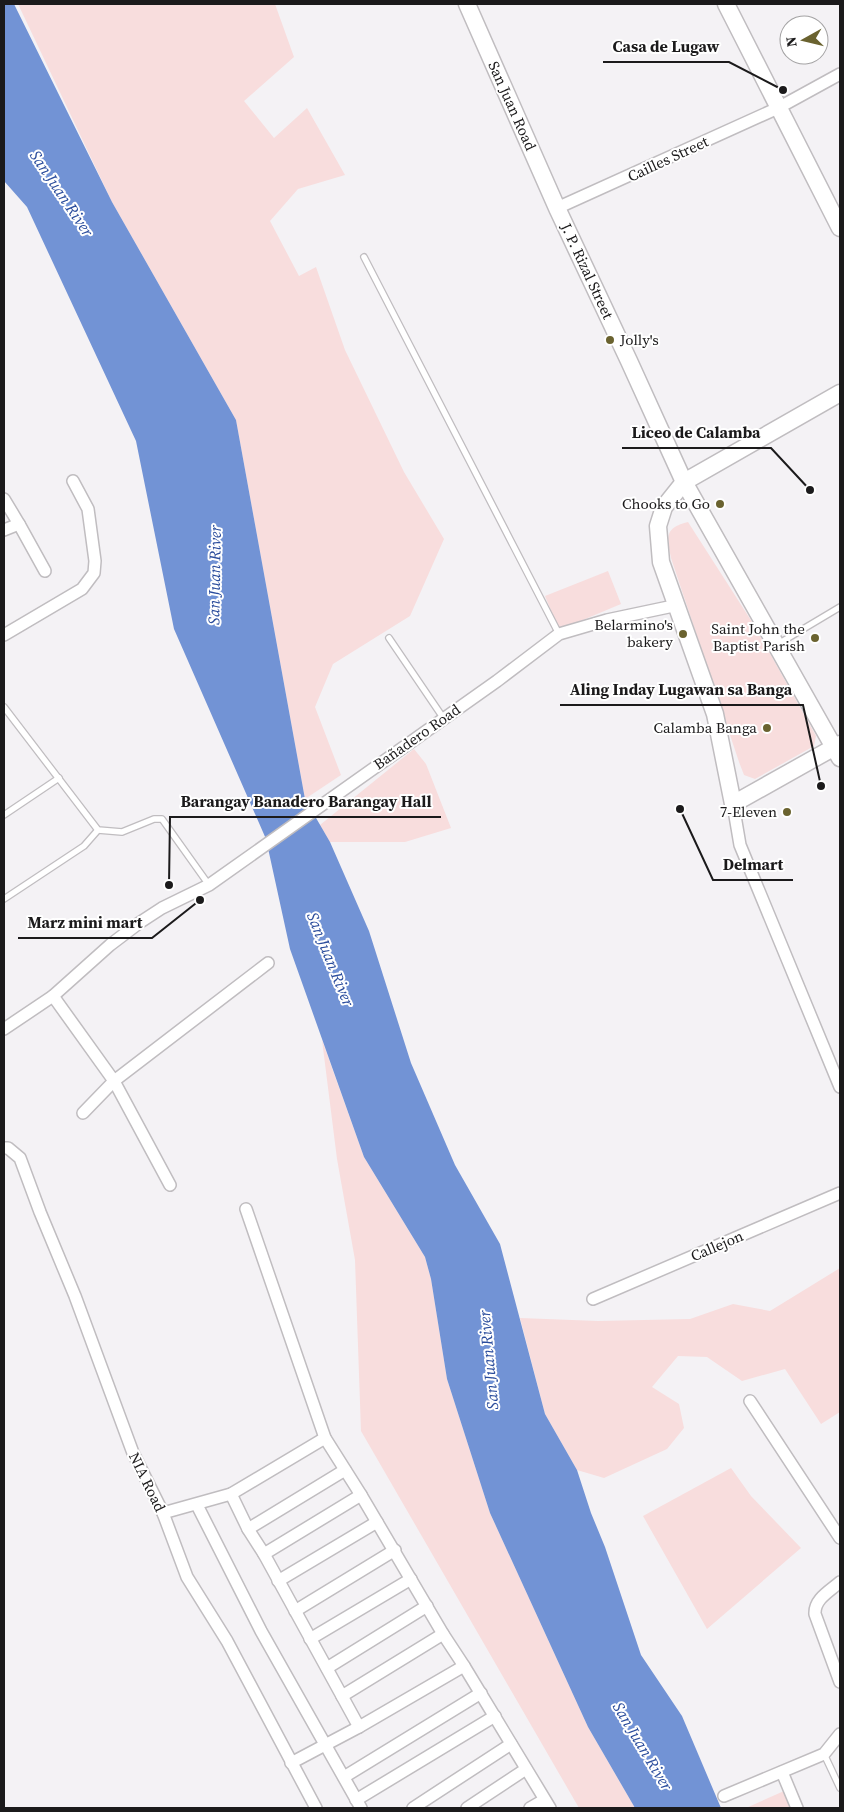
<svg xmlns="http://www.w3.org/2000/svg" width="844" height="1812" font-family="'Source Serif 4',serif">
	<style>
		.green { fill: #f8dddd }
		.water { fill: #7293d5 }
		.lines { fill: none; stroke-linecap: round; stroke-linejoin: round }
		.lane-casing { stroke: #c0bdc0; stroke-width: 8 }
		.street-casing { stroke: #c0bdc0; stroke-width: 14 }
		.secondary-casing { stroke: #c0bdc0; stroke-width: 19 }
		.lane { stroke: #fff; stroke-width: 5.5 }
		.street { stroke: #fff; stroke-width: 11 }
		.secondary { stroke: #fff; stroke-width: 16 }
		.poi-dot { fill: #6a622f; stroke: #fff; stroke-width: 2 }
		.labels { text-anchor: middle; stroke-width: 4; stroke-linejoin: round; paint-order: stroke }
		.street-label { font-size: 15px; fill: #1b1a1b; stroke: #fff }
		.poi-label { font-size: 15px; fill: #1b1a1b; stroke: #fff; text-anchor: end }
		.water-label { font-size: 16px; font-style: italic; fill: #2a4c9c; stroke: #fff }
		.leader { fill: none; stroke: #1b1a1b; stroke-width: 2 }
		.callout-dot { fill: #1b1a1b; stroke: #fff; stroke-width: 2 }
		.callout-label { font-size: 16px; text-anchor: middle; font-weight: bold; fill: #1b1a1b; stroke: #fff; stroke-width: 4; stroke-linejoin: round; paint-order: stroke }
	</style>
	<rect width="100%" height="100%" fill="#f4f2f5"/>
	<g class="green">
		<polygon points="18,4 275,4 294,57 244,101 274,138 307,108 345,175 298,189 270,221 299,276 316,267 345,350 404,472 444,539 410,616 333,664 315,707 341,775 305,799 236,420 112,202"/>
		<path d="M688 522 754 625 816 736 814 746 755 779 744 775 739 762 671 558C667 537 664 528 688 522Z"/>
		<polygon points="608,571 621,604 559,630 545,596"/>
		<polygon points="414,749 426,764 451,828 405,842 330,842 320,825"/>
		<polygon points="322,1040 364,1157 425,1257 431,1279 447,1379 490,1513 588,1727 635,1808 579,1808 361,1431 355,1260 337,1159"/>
		<polygon points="840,1268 840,1412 821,1424 785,1369 742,1381 707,1357 678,1356 652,1387 679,1404 684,1428 667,1449 604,1478 577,1470 545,1414 520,1318 598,1321 690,1319 733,1304 770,1311"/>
		<polygon points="731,1468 751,1496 801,1548 707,1629 643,1516"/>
		<polygon points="784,1791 790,1808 746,1808"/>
	</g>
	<polygon class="water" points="4,4 14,4 112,202 236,420 305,799 330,842 369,931 411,1063 455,1165 500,1244 545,1414 577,1470 591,1513 605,1547 641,1655 682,1716 721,1808 635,1808 588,1727 490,1513 447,1379 431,1279 425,1257 364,1157 290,949 266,839 174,629 136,441 27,207 4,181"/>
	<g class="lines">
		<g class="lane-casing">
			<g id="lane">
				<polyline points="364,257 559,634"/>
				<polyline points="389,638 444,719"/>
				<polyline points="778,644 840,607"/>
				<polyline points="4,707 98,830 122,832 154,819 162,819 209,885"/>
				<polyline points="4,815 59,778"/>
				<polyline points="4,899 84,846 98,830"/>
				<polyline points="824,1754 840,1788"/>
			</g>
		</g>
		<g class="street-casing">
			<g id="street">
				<polyline points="557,208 778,108 840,74"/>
				<polyline points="4,499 19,524 4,530"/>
				<polyline points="19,524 45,571"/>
				<polyline points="4,635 82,589 94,573 95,561 88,509 73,481"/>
				<polyline points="733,804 740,845 840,1087"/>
				<polyline points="53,996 114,1081 170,1185"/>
				<polyline points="4,1029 53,996 110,945 139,923 162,908 209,885 497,681 559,634 607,620 678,605"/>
				<polyline points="83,1113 114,1081 268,963"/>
				<polyline points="4,1148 8,1148 20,1158 40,1212 75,1296 133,1453 163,1513 187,1577 227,1641 316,1808"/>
				<polyline points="246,1209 325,1438 361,1495 443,1634 464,1666 550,1808"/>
				<polyline points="593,1299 840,1193"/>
				<polyline points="750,1401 840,1538"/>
				<polyline points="231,1494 248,1529 264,1554 359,1727"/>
				<polyline points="197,1505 261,1631 361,1808"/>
				<polyline points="163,1513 231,1494 325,1438"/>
				<polyline points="248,1529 345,1470"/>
				<polyline points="264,1554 361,1495"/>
				<polyline points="278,1581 377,1522"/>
				<path d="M840 1582C830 1591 814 1599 815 1614L840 1682"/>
				<polyline points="295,1611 395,1550"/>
				<polyline points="310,1639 411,1579"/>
				<polyline points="327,1668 427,1606"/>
				<polyline points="342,1696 443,1634"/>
				<polyline points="291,1763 359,1727 464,1666"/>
				<polyline points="782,1772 797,1808"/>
				<polyline points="344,1777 481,1693"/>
				<polyline points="724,1796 824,1754 840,1734"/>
				<polyline points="356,1800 495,1716"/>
				<polyline points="413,1808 511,1744"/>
				<polyline points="467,1808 526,1769"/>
				<polyline points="530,1808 544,1800"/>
			</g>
		</g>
		<g class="secondary-casing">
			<g id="secondary">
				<polyline points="467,4 557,208 629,361 684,482 840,758"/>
				<polyline points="726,4 840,228"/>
				<polyline points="840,393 684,482 664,507 658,526 661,562 715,714 733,804 840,744"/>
			</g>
		</g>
		<use href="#lane" class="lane"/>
		<use href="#street" class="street"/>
		<use href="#secondary" class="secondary"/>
	</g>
	<g class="poi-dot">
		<circle cx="610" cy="340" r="5"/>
		<circle cx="720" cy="504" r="5"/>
		<circle cx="683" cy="634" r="5"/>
		<circle cx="815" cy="638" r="5"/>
		<circle cx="767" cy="728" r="5"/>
		<circle cx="787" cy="812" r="5"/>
	</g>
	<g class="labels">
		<g class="street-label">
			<text transform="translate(512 106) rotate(66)" y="5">San Juan Road</text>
			<text transform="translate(668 159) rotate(-25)" y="5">Cailles Street</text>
			<text transform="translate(587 271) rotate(65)" y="5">J. P. Rizal Street</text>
			<text transform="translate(417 737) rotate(-35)" y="5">Bañadero Road</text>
			<text transform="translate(717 1246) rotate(-23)" y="5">Callejon</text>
			<text transform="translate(147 1482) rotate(64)" y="5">NIA Road</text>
		</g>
		<g class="poi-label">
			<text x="620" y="345" text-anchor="start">Jolly's</text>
			<text x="710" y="509">Chooks to Go</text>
			<text x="673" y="630">Belarmino's<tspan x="673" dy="17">bakery</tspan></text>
			<text x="805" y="634">Saint John the<tspan x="805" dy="17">Baptist Parish</tspan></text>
			<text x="757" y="733">Calamba Banga</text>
			<text x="777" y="817">7-Eleven</text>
		</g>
		<g class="water-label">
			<text transform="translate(62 193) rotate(56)" y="6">San Juan River</text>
			<text transform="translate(214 575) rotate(-89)" y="6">San Juan River</text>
			<text transform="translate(331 959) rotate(68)" y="6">San Juan River</text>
			<text transform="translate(488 1360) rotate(-95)" y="6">San Juan River</text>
			<text transform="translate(643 1746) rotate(59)" y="6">San Juan River</text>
		</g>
	</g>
	<path class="leader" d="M783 90L729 62H603M810 490L771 448H622M821 786L803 705H560M169 885L170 817H441M680 809L713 880H793M200 900L152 938H18"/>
	<g class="callout-dot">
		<circle cx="783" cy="90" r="5"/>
		<circle cx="810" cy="490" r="5"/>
		<circle cx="821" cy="786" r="5"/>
		<circle cx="169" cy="885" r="5"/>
		<circle cx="680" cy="809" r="5"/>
		<circle cx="200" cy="900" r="5"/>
	</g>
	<g class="callout-label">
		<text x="666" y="52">Casa de Lugaw</text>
		<text x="696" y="438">Liceo de Calamba</text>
		<text x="681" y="695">Aling Inday Lugawan sa Banga</text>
		<text x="306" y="807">Barangay Banadero Barangay Hall</text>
		<text x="753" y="870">Delmart</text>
		<text x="85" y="928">Marz mini mart</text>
	</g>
	<rect width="844" height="1812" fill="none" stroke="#1b1a1b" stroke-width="10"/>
	<g transform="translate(804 40) rotate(262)"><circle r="24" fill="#ffffff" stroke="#a4a3a4"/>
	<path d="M0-4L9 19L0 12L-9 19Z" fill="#6a622f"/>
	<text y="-8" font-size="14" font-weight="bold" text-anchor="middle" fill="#1b1a1b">N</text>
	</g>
</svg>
